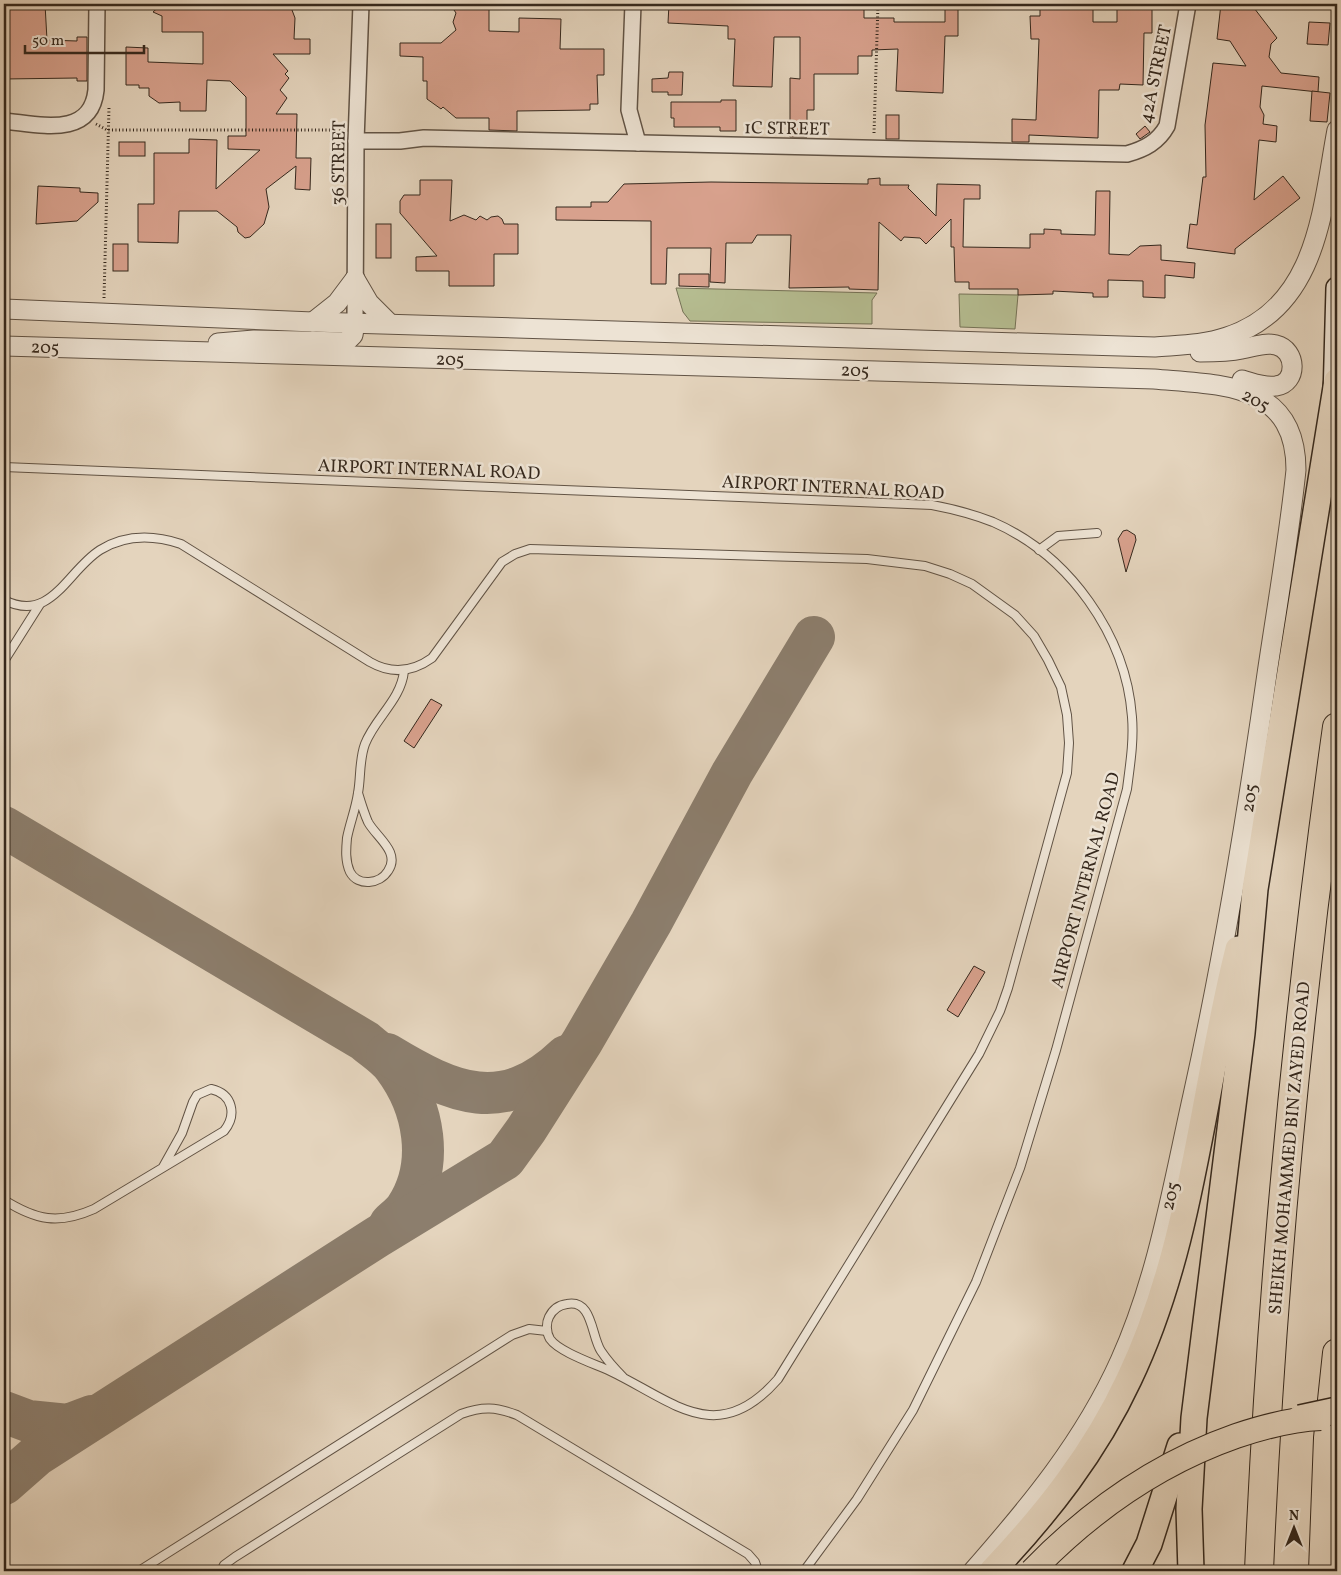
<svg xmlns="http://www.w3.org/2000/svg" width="1341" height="1575" font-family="Vollkorn,serif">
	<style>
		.green { fill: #b5bc90; stroke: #757256 }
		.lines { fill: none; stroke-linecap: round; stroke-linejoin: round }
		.taxiway { stroke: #8c7e6d; stroke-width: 42 }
		.building { fill: #d8a18d; stroke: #35281d }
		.service-casing { stroke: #615345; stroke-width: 10 }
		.minor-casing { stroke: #615345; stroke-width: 18 }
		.tertiary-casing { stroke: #615345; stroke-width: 21 }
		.secondary-casing { stroke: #35281d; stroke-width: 24 }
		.trunk-casing { stroke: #35281d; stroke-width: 28 }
		.motorway-casing { stroke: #35281d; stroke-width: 30 }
		.path { stroke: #35281d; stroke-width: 3; stroke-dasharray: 1 2.5; stroke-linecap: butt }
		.service { stroke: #ede3d4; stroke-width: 8 }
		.minor { stroke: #ede3d4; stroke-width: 15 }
		.tertiary { stroke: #ede3d4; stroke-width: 19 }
		.secondary { stroke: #ede3d4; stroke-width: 21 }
		.trunk { stroke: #e4d4bd; stroke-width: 25 }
		.motorway { stroke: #e4d4bd; stroke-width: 28 }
		.primary-bridge-casing { stroke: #35281d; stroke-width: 26; stroke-linecap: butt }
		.trunk-bridge-casing { stroke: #35281d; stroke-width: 28; stroke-linecap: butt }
		.primary-bridge { stroke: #e4d4bd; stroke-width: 24 }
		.trunk-bridge { stroke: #e4d4bd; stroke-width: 25 }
		.labels { text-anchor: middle; stroke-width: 5; stroke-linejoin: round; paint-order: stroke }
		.street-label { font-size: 18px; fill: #35281d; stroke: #ede3d4 }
	</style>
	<rect width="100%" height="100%" fill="#e4d4bd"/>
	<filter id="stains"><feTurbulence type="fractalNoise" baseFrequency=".004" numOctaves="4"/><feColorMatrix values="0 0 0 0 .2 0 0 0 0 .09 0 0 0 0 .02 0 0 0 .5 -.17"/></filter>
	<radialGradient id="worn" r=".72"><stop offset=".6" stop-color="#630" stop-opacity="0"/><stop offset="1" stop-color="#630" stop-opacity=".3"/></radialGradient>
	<g class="green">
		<polygon points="676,288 877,293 872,300 872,324 690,321 683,312"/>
		<polygon points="959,294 1018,295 1015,329 960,327"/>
	</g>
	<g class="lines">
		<g class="taxiway">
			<path d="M4 827 365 1041C374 1049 387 1057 394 1067 424 1107 435 1164 406 1208 402 1214 395 1219 390 1224"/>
			<path d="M387 1054C453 1094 503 1116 566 1056"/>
			<polyline points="4,1412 28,1421 68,1425 92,1416"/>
			<polyline points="4,1484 37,1455 377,1237 505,1159 526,1130 582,1042 651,923 732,773 814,637"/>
		</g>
	</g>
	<g class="building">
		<polygon points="4,4 45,4 47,40 77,41 77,37 87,37 87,81 77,81 77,78 4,79"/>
		<polygon points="162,4 286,4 292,10 295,18 294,39 310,39 310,54 273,54 288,71 285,74 289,78 280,90 287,98 276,114 297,114 296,158 311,158 310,190 295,189 296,166 266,189 269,207 264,224 250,237 245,238 238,232 237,227 217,211 179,211 178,243 138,242 138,204 154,204 154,153 189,153 189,139 217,140 216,189 260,150 228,149 228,136 246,136 246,97 230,81 207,80 206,111 180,111 180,102 159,103 149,96 149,88 139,88 139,85 126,85 126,47 148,48 148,62 203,64 203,32 162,32 162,16 153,12"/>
		<polygon points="450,4 489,4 489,31 519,32 519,18 561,19 560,49 604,49 604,75 597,75 598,104 590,104 590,110 517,111 517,131 489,130 489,118 456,118 443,107 441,109 427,99 427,81 423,81 423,57 400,56 400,43 441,43 456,30 453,22 456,13"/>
		<polygon points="669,4 864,4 864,18 894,18 894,22 945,22 945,4 958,4 958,36 945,36 943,93 896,91 898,49 872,50 872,56 858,56 858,74 814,74 814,110 807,110 807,137 790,137 790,78 800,79 800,37 774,37 772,87 733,86 735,39 728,39 728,26 668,23"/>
		<polygon points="1040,4 1093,4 1093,22 1117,22 1117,4 1152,4 1152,33 1144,33 1143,85 1120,84 1119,90 1099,90 1098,138 1029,135 1029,142 1012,142 1012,119 1036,120 1039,39 1031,39 1030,16 1040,16"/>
		<polygon points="1221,4 1251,4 1277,38 1271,44 1269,57 1281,73 1319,77 1318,92 1262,86 1260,107 1264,115 1263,124 1277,126 1276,142 1259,140 1254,200 1283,176 1300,198 1235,249 1235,254 1187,248 1190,224 1197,225 1203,177 1206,177 1205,125 1213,63 1246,66 1230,41 1217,39"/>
		<polygon points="1309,22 1330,23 1328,45 1307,44"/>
		<polygon points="669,72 683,72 682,95 668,95 668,92 652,92 652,79 668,78"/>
		<polygon points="1312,91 1330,93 1327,122 1310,121"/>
		<polygon points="721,100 736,100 736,131 720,131 720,127 674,127 674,118 671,118 671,102 721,102"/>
		<rect x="886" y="115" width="13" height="24"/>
		<polygon points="1145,126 1150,132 1140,139 1136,134"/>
		<rect x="119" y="142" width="26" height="14"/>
		<polygon points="880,178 880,185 909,185 908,188 936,216 937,184 980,185 980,199 964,199 963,247 1030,248 1030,234 1044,234 1044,229 1061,230 1061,234 1095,235 1096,191 1110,191 1109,254 1129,255 1140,246 1161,245 1161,260 1195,263 1194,278 1165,275 1165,298 1143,297 1143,281 1108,280 1108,297 1093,297 1093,293 1053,291 1053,294 1018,295 1018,289 969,289 969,282 955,282 954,247 951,247 951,219 926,244 920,238 904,237 901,241 879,222 878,290 849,289 849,287 789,288 791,235 757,235 752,243 726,243 725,283 710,282 711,248 667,248 666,284 651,284 651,221 556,220 556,207 591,207 591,202 608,202 624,184 711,182 868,184 868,179"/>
		<polygon points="420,180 452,180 450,221 464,215 476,220 480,216 487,220 491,217 498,216 502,219 504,224 518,224 518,254 494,254 494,286 449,286 449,271 416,271 416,257 437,256 400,213 400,201 404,195 420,195"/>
		<polygon points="38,186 80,188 80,192 98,193 98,202 77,221 36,224"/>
		<rect x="376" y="224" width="15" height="34"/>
		<rect x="113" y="244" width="15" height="27"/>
		<polygon points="679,274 709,274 709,287 679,286"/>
		<polygon points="1127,530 1135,535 1136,540 1126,572 1118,539 1123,531"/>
		<polygon points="431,699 442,705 414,748 404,741"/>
		<polygon points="974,966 985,972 958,1017 947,1010"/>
	</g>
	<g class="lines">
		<g class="service-casing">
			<g id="service">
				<path d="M4 467 932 505C953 509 973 514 993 522 1069 555 1126 635 1132 717 1134 741 1130 765 1127 789L1056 1050 1020 1168 976 1282 913 1410 857 1499 804 1571"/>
				<polyline points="1039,550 1058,536 1097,533"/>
				<path d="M4 600C51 624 67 571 100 550 126 534 154 535 181 544L370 662C391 674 411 673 432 658L502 562 515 554 530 549 867 559 925 566 950 574 972 584 1015 615 1034 636 1048 660 1061 687 1067 715 1069 743 1067 773 1008 988 1000 1011 979 1054 778 1379C717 1449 673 1401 610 1371 595 1364 559 1352 550 1339 546 1332 546 1323 549 1317 553 1309 559 1305 567 1304 593 1299 591 1336 601 1351 607 1360 615 1369 623 1377"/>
				<polyline points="4,661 40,604"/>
				<path d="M358 793C361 803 364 813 368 822 376 837 401 852 388 871 380 884 358 887 350 872 345 861 346 849 347 838 350 823 356 808 358 793 361 777 359 760 365 744 375 718 401 700 404 671"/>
				<path d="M4 1200C36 1220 58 1225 94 1209L224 1131C237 1115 233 1094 211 1089L197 1095 193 1102 182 1133 163 1167"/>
				<polyline points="139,1571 512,1335 529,1329 547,1331"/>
				<path d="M221 1571 224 1565 235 1557 461 1414C483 1406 496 1407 517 1415L748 1554 755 1562 758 1571"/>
			</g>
		</g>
		<g class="minor-casing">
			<g id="minor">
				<polyline points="633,4 629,110 638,143"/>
				<path d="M4 121C38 124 91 139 96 90L97 4"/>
				<path d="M356 141H400L424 138 1127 154C1145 149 1158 142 1167 126L1188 4"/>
				<polyline points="355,323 356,141 361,4"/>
			</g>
		</g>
		<g class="tertiary-casing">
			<g id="tertiary">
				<polyline points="355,279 369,303 389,323"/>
				<path d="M4 309 313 322 1155 347C1179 345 1204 345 1227 337 1318 307 1322 210 1337 130"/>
				<polyline points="313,322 337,303 355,279"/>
				<polyline points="218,343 254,340 346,342 353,335 355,323"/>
				<path d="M4 346 1154 379C1220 385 1296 382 1296 470 1289 538 1277 606 1267 674 1247 815 1224 956 1193 1095 1173 1184 1158 1277 1120 1361 1084 1441 1030 1506 973 1571"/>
				<path d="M1200 352C1214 352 1228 352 1242 349 1253 347 1265 342 1276 345 1297 350 1298 383 1276 386 1264 388 1253 383 1242 380"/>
			</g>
		</g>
		<g class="secondary-casing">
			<polyline id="secondary" points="1334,397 1337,288"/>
		</g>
		<g class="trunk-casing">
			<g id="trunk">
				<path d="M992 1571C1047 1513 1095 1452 1129 1379 1193 1245 1202 1091 1238 949"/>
				<polyline points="1135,1571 1149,1544 1180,1446"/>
				<polyline points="1191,1571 1189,1509 1194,1418 1242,1033 1255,889 1337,381"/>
			</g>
		</g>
		<g class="motorway-casing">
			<g id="motorway">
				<path d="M1259 1571C1271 1288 1298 1007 1337 727"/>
				<polyline points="1323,1571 1328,1438 1337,1353"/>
			</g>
		</g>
		<g class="path">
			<polyline points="96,124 107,130 343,130"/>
			<polyline points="874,133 878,4"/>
			<polyline points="104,298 109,107"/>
		</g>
		<use href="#service" class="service"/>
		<use href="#minor" class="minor"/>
		<use href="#tertiary" class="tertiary"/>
		<use href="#secondary" class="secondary"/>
		<use href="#trunk" class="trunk"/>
		<use href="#motorway" class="motorway"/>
		<g class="primary-bridge-casing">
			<path id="primary-bridge" d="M1032 1571C1090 1511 1156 1464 1236 1436 1263 1427 1291 1419 1321 1418"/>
		</g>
		<g class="trunk-bridge-casing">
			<polyline id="trunk-bridge" points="1300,1418 1337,1410"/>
		</g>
		<use href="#primary-bridge" class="primary-bridge"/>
		<use href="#trunk-bridge" class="trunk-bridge"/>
	</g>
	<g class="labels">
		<g class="street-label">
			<text transform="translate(1155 74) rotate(-78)" y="6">42A STREET</text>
			<text transform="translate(787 128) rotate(1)" y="6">1C STREET</text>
			<text transform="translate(338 163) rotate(-89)" y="6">36 STREET</text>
			<text transform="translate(45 347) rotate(2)" y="6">205</text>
			<text transform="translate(450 359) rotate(2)" y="6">205</text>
			<text transform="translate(855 370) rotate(2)" y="6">205</text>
			<text transform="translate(1256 400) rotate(29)" y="6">205</text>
			<text transform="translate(429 469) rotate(2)" y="6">AIRPORT INTERNAL ROAD</text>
			<text transform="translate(833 487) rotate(3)" y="6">AIRPORT INTERNAL ROAD</text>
			<text transform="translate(1249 798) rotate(-81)" y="6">205</text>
			<text transform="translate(1085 880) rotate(-75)" y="6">AIRPORT INTERNAL ROAD</text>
			<text transform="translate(1289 1148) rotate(-85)" y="6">SHEIKH MOHAMMED BIN ZAYED ROAD</text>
			<text transform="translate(1170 1196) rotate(-77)" y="6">205</text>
		</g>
	</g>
	<rect width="1341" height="1575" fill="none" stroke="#e4d4bd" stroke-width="20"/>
	<rect x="5" y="5" width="1331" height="1565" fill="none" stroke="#35281d" stroke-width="2.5"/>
	<rect x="10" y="10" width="1321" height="1555" fill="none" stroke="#35281d"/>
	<g transform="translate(1294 1528)" stroke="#ede3d4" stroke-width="4" paint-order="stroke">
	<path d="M0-4L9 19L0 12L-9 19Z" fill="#35281d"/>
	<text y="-8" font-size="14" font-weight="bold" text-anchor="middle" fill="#35281d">N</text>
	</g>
	<path d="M25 45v8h119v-8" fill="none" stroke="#35281d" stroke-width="2.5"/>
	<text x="32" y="45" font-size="15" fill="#35281d" stroke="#ede3d4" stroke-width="4" paint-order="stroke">50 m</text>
	<rect width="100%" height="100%" filter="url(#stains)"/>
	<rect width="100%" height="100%" fill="url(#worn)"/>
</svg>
